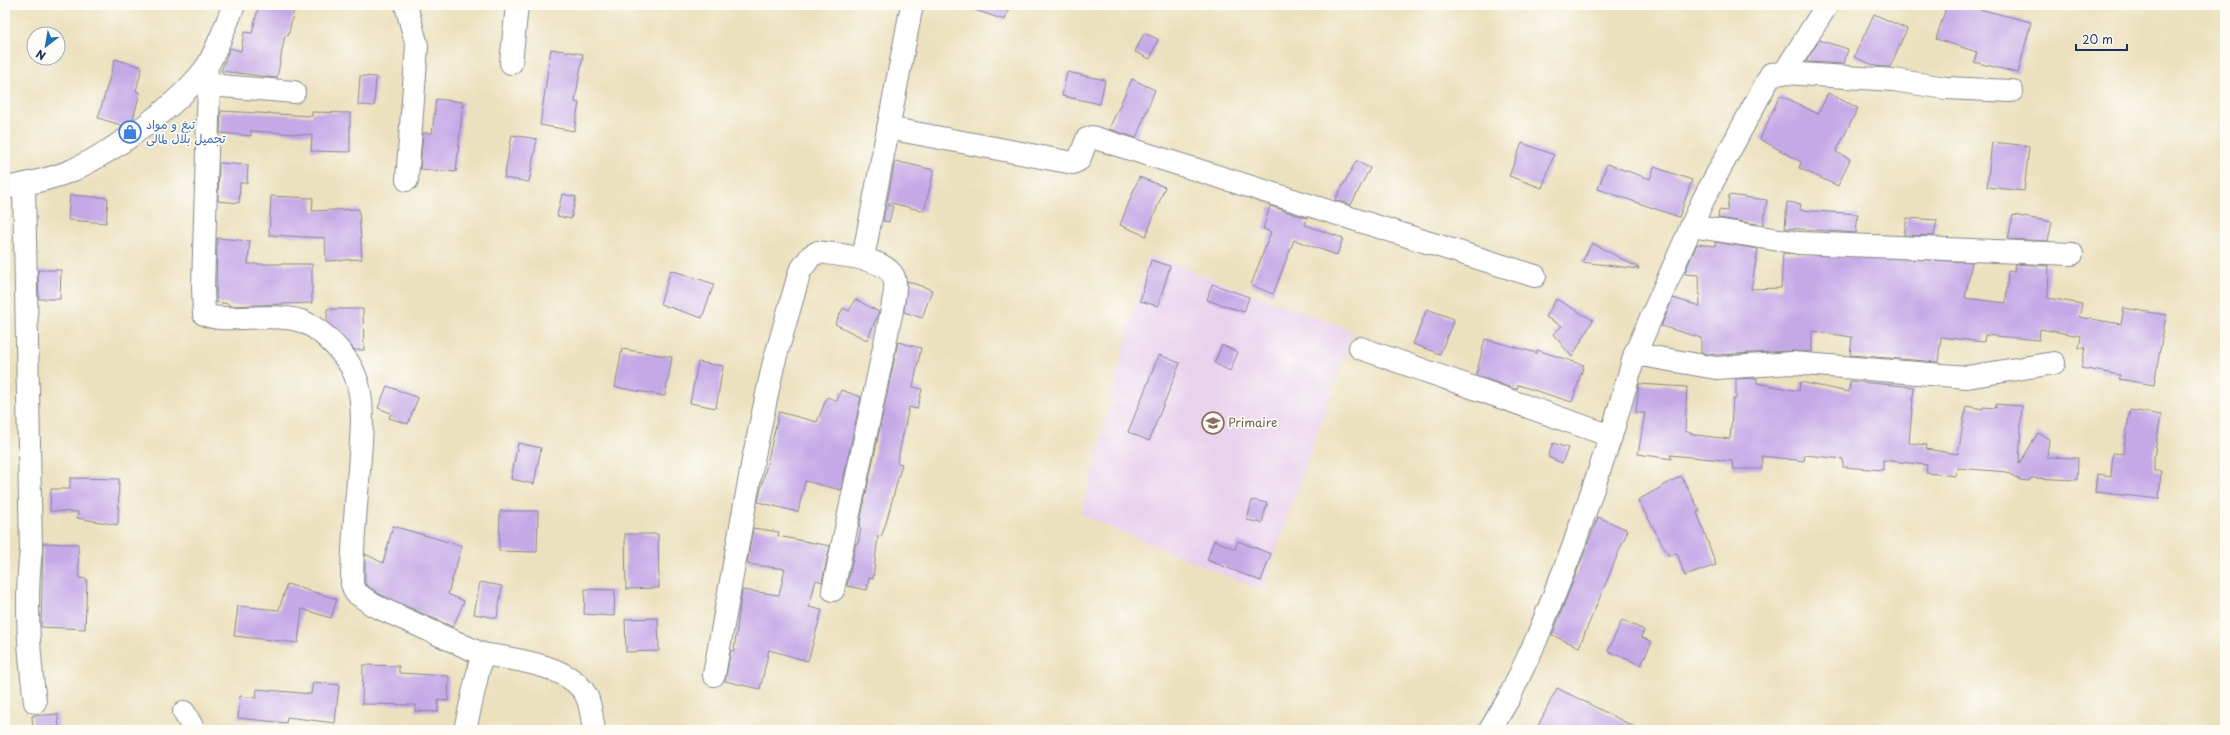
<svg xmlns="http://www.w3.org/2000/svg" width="2230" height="735" font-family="'Playpen Sans','Playpen Sans Arabic',sans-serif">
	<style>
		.built { fill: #e9d2ed }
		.building { fill: #c5a9e7 }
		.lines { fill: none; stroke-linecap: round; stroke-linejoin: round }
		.minor-casing { stroke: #84888e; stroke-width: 24 }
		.minor { stroke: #fff; stroke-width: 22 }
		.labels { text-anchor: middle; stroke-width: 3.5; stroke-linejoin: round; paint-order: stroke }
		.shop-label { font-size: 12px; fill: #366cbe; stroke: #fdfcf7; text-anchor: start }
		.education-label { font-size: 12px; fill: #785e54; stroke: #fdfcf7; text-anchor: start }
	</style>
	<rect width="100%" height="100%" fill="#fdfcf7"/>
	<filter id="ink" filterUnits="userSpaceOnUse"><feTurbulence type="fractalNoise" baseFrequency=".025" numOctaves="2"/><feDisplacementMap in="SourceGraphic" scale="8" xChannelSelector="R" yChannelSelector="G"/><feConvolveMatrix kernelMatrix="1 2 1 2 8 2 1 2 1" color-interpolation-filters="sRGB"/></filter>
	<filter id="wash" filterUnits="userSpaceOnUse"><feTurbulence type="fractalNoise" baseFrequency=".012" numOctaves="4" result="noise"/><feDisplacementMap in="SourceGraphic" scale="16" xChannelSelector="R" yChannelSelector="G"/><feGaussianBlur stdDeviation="0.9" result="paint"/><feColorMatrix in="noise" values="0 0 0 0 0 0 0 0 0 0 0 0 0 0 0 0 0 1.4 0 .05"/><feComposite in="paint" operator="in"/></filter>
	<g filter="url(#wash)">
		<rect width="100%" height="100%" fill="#ece1be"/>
		<polygon class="built" points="1148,255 1353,331 1262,591 1081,515"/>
		<g id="blocks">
			<g class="building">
				<polygon points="259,5 295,5 288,36 285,35 277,78 221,71 230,48 241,51 244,32 252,33"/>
				<polygon points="966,5 1010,5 1005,20 966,7"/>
				<polygon points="1947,5 1981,5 1979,9 2031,22 2018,73 1974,62 1977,52 1936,39"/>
				<polygon points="1874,14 1907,29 1890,67 1876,66 1854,57"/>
				<polygon points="1144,33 1158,39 1150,59 1135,52"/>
				<polygon points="1819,40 1848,49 1844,64 1806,62"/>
				<polygon points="551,49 583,54 575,102 579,103 574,131 540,125"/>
				<polygon points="115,59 142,67 136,91 140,93 133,119 124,126 98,118"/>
				<polygon points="1067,72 1105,80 1100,104 1062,96"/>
				<polygon points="360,76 376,77 374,106 358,105"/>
				<polygon points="1132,79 1155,90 1136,138 1109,129"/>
				<polygon points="1828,93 1858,108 1836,152 1850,159 1838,186 1799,168 1801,162 1760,139 1780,95 1818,114"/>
				<polygon points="436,99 463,102 456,172 420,169 423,133 432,133"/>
				<polygon points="221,111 312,116 312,112 350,113 350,152 311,151 312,135 251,131 251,136 220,133"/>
				<polygon points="512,135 537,139 529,182 504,178"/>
				<polygon points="1992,142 2029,146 2024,191 1987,187"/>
				<polygon points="1522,143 1554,155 1542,188 1509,176"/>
				<polygon points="895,161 934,170 924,211 887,202"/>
				<polygon points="1356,161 1370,168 1351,205 1335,200"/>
				<polygon points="219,163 248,165 247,183 240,183 239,203 218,201"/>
				<polygon points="1607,164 1650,179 1654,167 1692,180 1679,217 1598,189"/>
				<polygon points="1139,177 1165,187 1146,236 1120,225"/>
				<polygon points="562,194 576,197 571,219 557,216"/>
				<polygon points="70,195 108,198 106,223 68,220"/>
				<polygon points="1729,195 1767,200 1763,225 1718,218 1719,210 1727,211"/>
				<polygon points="271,196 313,198 312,211 359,209 362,259 326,261 325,238 269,235"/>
				<polygon points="1787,202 1801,204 1800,210 1858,214 1856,233 1785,228"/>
				<polygon points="886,205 893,206 889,222 883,221"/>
				<polygon points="1270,206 1307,218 1305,225 1343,238 1337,255 1294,240 1273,294 1251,285 1271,232 1263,229"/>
				<polygon points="2013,215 2052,222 2048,241 2008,239"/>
				<polygon points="1907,218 1937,220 1934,236 1904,235"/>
				<polygon points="217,238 250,241 248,264 312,264 312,303 229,306 229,304 216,302"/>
				<polygon points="1715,242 1758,249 1751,289 1781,288 1783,253 1972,262 1965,298 2006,303 2008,271 2014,272 2015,264 2049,266 2048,298 2082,304 2079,317 2121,324 2124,308 2166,315 2154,385 2119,379 2120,375 2081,368 2085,348 2079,348 2081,336 2040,329 2039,340 1985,335 1984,342 1941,337 1938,362 1850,355 1852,337 1812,331 1812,352 1791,351 1717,355 1701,353 1701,338 1661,326 1673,298 1700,306 1699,275 1685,274 1686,270 1697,244 1715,246"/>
				<polygon points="1592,243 1639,268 1639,269 1582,262"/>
				<polygon points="1151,260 1170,266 1158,306 1140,301"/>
				<polygon points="38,270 61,270 60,299 39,299"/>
				<polygon points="671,270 714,284 702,318 660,304"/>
				<polygon points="907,281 932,290 922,318 904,312"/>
				<polygon points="1212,284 1249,297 1244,312 1207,300"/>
				<polygon points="855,299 879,312 867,340 835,324 843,308 849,311"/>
				<polygon points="1556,299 1593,320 1572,357 1553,334 1562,326 1546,317"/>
				<polygon points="327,309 363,309 364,350 355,350 327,322"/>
				<polygon points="1427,309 1454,319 1440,354 1413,344"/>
				<polygon points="1485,339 1537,353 1537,350 1584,365 1572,402 1518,385 1517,389 1514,389 1476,375"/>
				<polygon points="898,342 921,348 913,387 922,389 917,409 909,407 897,463 902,464 886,523 881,537 878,536 873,579 869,578 867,590 847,586 856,543 858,543 861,528 859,527"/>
				<polygon points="1222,345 1238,352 1230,371 1214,363"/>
				<polygon points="622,349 672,357 665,396 615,387"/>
				<polygon points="1159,355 1180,363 1149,441 1128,432"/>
				<polygon points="698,362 723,366 716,408 690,403"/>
				<polygon points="1757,378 1757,383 1799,391 1800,382 1849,392 1850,381 1914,387 1909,443 1927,445 1926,449 1958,454 1966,406 1983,409 1983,407 1996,408 1996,404 2022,406 2019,464 2038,433 2049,439 2047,457 2078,458 2077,480 2031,478 2029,481 2020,480 2007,472 1957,468 1956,476 1926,473 1927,465 1883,460 1883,470 1843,467 1843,459 1805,455 1804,461 1762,456 1762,469 1733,469 1732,461 1670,455 1672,459 1638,454 1645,413 1636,413 1639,384 1687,387 1685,431 1696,435 1730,439 1733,399 1736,399 1736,379"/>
				<polygon points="387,386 418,398 408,424 389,418 391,413 378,408"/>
				<polygon points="841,390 861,397 841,490 805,481 798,512 758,502 779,412 817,422 827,397 837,401"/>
				<polygon points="2130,410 2161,415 2154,457 2154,471 2161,471 2159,499 2095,492 2097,474 2111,476 2113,453 2123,454"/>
				<polygon points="518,443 541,448 534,484 511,479"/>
				<polygon points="1553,443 1568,448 1562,463 1548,457"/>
				<polygon points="1681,476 1700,511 1697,512 1716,565 1685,576 1677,553 1669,556 1638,500"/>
				<polygon points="70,478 119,479 118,525 77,518 78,512 50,511 51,489 70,489"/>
				<polygon points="1252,500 1267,503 1262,523 1247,520"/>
				<polygon points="500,511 538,511 537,552 499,551"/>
				<polygon points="1598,517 1628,530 1579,647 1552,635"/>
				<polygon points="393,526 462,546 448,594 464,601 453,627 379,594 365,584 365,554 383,563"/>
				<polygon points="753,528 779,532 778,536 830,546 822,582 816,580 809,607 822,610 808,661 769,650 760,689 725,681 731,650 734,651 742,590 779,595 785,569 747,564"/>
				<polygon points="625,534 658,534 659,588 626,589"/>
				<polygon points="1214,540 1235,549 1238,541 1271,554 1261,581 1207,560"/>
				<polygon points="43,543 78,544 79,578 87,579 85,629 41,627"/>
				<polygon points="480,582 502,586 497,618 474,614"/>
				<polygon points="287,584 337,599 331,618 302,609 298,643 234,636 238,606 279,610"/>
				<polygon points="585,589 615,590 614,616 584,614"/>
				<polygon points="658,618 659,651 626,652 625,619"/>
				<polygon points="1622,620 1644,630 1641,637 1652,642 1641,665 1608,651"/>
				<polygon points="363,665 399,666 399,673 449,676 448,701 438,700 438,712 415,711 416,705 362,704"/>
				<polygon points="313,682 339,685 335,723 287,717 286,723 238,718 240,696 256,698 257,689 311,694"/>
				<polygon points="1557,688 1641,730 1536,730"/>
				<polygon points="58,714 59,730 33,730 32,716"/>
			</g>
		</g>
	</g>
	<g filter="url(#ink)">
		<use href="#blocks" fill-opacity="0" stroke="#84888e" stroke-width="1"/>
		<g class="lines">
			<g class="minor-casing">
				<g id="minor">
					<polyline points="406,5 417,46 407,180"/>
					<polyline points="511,63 517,5"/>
					<path d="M206 68 209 85 203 287 204 314C223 325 277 310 306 323 324 331 348 357 355 375 366 402 361 440 359 469 356 507 352 546 352 584L355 592 373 605 482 654 465 730"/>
					<polyline points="1784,73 1893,80 1946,88 2012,91"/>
					<polyline points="209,85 294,92"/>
					<polyline points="888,128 1073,163 1079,160 1087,139 1092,137 1535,276"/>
					<path d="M24 185 31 550C25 601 28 650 35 702"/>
					<path d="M5 188C27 184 52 179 73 170 117 149 175 108 205 69 215 56 227 21 234 5"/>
					<polyline points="1691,226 1799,243 2072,254"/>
					<polyline points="863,258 912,5"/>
					<polyline points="1360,348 1611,436"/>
					<polyline points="1635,354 1716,368 1792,363 1967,377 2054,363"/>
					<path d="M482 654C513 659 572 665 587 697 591 706 592 720 594 730"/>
					<path d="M714 675 753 460 773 366 800 271 811 256 818 252C836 255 893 257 895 282 896 290 893 301 892 310L833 590"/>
					<polyline points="184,712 194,730"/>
					<polyline points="1490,730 1509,698 1537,638 1572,550 1611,436 1635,354 1703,200 1771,74 1784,73 1827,5"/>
				</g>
			</g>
			<use href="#minor" class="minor"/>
		</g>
	</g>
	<defs>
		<g id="shop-ring" transform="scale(1.15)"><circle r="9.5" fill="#fdfcf7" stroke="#3f7fe0" stroke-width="1.5"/><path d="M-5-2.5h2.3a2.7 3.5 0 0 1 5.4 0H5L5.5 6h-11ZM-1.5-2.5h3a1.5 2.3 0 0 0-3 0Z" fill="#3f7fe0"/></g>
		<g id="school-ring" transform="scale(1.15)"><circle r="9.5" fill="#fdfcf7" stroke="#8d6e63" stroke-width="1.5"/><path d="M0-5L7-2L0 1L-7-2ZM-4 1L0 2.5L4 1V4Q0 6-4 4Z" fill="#8d6e63"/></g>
	</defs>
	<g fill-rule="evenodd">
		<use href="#shop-ring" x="130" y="132"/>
		<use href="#school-ring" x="1213" y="423"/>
	</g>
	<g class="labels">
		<g class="shop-label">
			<text x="146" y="129">تبغ و مواد<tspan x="146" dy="14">تجميل بلال لمالى</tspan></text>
		</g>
		<g class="education-label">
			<text x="1228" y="427">Primaire</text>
		</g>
	</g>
	<rect width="2230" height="735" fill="none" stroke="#fdfcf7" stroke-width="20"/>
	<g transform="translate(46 46) rotate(211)"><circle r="19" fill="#fdfcf7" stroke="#a3aaba"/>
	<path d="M0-3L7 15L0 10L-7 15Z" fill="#1f6fb2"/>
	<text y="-6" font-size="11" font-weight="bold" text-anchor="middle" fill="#1b2f5e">N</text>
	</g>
	<path d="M2076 44v6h51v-6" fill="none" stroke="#1b2f5e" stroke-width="2"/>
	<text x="2082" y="44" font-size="12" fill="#1b2f5e" stroke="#fdfcf7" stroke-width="3" paint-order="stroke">20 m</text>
</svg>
